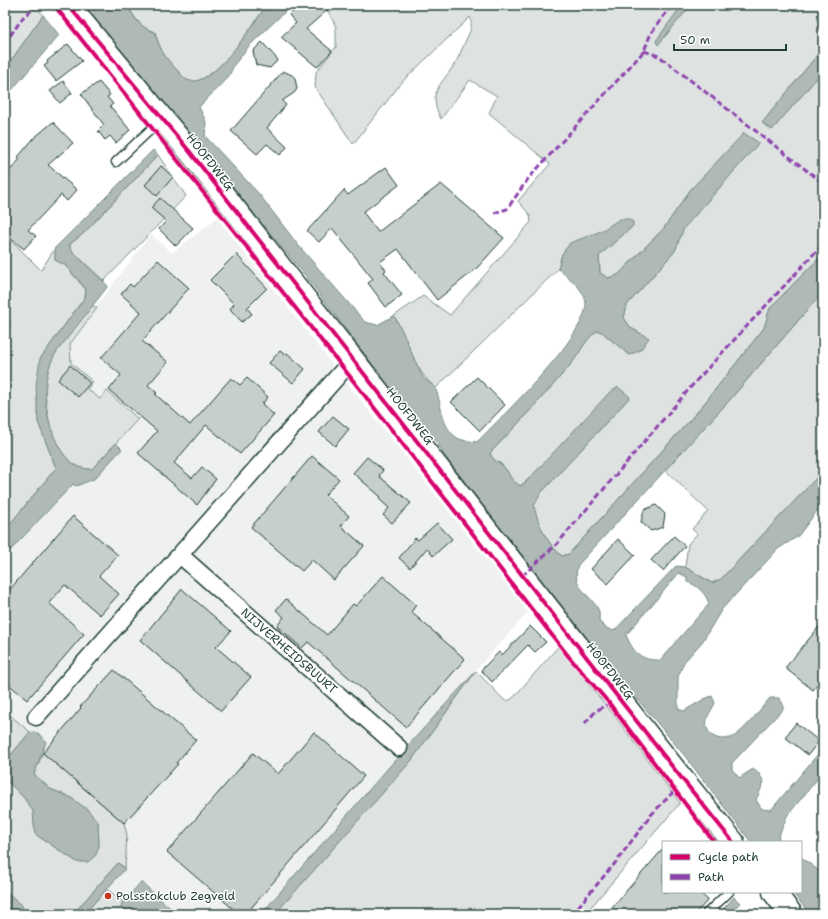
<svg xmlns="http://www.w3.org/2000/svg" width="828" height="919" font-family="'Shantell Sans',sans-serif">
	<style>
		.built { fill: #eef1f0 }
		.green { fill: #dee3e2; stroke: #7e908b }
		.water { fill: #afbab7; stroke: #758883; fill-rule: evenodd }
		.building { fill: #c7cfcc; stroke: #1f3d34 }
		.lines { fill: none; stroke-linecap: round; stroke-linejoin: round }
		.lane-casing { stroke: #1f3d34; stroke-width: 11 }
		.street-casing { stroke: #1f3d34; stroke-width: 19 }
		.secondary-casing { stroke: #1f3d34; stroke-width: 25 }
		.lane { stroke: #fff; stroke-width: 8 }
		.street { stroke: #fff; stroke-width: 16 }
		.secondary { stroke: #fff; stroke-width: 22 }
		.quiet { stroke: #8e44ad; stroke-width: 3; stroke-dasharray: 6 3; stroke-linecap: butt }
		.cycleway-casing { stroke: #fff; stroke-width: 6 }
		.cycleway { stroke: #d6006c; stroke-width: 4 }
		.poi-dot { fill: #c8321e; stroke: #fff; stroke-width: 1.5 }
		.labels { text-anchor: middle; stroke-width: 3; stroke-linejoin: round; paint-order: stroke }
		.street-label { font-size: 12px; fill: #1f3d34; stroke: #fff }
		.poi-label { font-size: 12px; fill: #1f3d34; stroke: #fff; text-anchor: start }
	</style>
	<rect width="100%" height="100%" fill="#fff"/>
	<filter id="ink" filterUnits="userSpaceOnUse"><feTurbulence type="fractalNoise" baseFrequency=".025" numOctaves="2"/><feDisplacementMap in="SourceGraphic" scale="8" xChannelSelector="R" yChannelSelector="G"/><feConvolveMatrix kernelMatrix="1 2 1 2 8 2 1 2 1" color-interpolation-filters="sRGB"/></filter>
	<g filter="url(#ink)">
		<polygon class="built" points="217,218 528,612 402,752 261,914 177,914 141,882 123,902 107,889 125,868 5,733 5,543 51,366 151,234 172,253"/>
		<g class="green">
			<polygon points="5,5 34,5 43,15 5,69"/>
			<path d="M127 5H267C254 22 212 91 187 80 184 79 181 74 178 71 165 58 160 51 155 32 140 28 135 18 127 5Z"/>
			<path d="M325 5H682L656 41 658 44 691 5H823V48L762 123 772 130 823 71V254L770 308 764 328 699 410 569 554 562 556C547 544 538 524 533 506L541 493 630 397 520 486C509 480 511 475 504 467 498 460 494 463 490 453 518 424 545 395 571 364 580 353 585 339 597 331L602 332 629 355 640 350 648 338 631 328 624 318 627 305 675 251 683 228 730 176 691 189 664 228 618 275 608 278 600 273 599 256 633 226 574 258 562 254 558 269 436 388C413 370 408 340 394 316L423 296 450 315 531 222 530 215 518 201 550 164 489 113 497 96 470 80 441 119C427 92 440 87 454 65 459 58 462 48 466 40 470 31 473 27 470 17L403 81 353 144 315 87 316 72 336 47V27Z"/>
			<polygon points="158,155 186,196 104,281 73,252 70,248 70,244 84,233"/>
			<polygon points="5,234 41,270 55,248 55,260 65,265 86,290 85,297 40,359 38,422 56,468 5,530 5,334 10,326 8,314 5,312"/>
			<polygon points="823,292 823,471 721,579 712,583 685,567 688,544 697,534 692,529 708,511 665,470 727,403"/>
			<path d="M92 305 97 308 70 344 71 363 93 382 87 389 100 399 107 391 138 419 92 469C52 473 38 393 49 365 59 344 78 324 92 305Z"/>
			<polygon points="558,647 614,715 680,803 585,914 275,914 411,761 476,671 504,700 508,701 513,698"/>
			<polygon points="5,711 30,732 5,762"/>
			<polygon points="43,753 124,823 127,835 125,868 118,863 73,914 25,914 21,904 5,891 5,779 24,798 33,811 35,834 77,862 99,846 98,822 70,797 50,789 34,774"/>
			<polygon points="107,889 123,902 121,906 130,914 84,914"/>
		</g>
		<g class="water">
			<path d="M84 5H127C135 18 139 28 155 32 160 51 165 58 178 71 181 74 184 79 187 80 212 91 254 22 267 5H292L249 46 234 65 229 76 199 107 206 122 205 136 259 194 298 245 365 322 377 325 394 316C406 335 412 357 423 377 426 382 434 384 436 390 442 405 441 426 456 437 461 441 471 441 477 442 501 417 586 337 586 304 585 289 569 278 558 269L562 254 570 243 601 231 620 219H629L633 222V226L599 256 600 273 608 278 618 275 664 228 691 189 744 133 759 143 684 228 675 251 627 305 624 318 631 328 649 338 640 350 629 355 602 332 597 331C585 339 580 354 571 364 545 395 518 424 490 453 494 463 498 460 504 467 511 475 509 480 521 486L526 482 608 394 618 387 630 397 541 493 534 506C538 524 547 544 562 556L569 554 699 410 764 328 770 308 823 254V292L727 403 578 565C571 587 588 592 598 609 600 612 599 617 599 621L606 628 614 631 676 566 685 567 712 583 721 579 823 471V503L798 536 778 549 722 609 702 642 684 662 678 677V709L684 711 704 699 712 696 715 703C713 708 708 714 707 719 703 737 723 744 736 735 749 726 759 710 770 698H779L783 704V709L732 763V769L739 778 753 769 758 772 764 782 756 800 762 809 771 810 823 748V772L787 816 778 838 783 842H751L684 755 584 635 444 455 437 442 423 432 305 275 147 86ZM679 573 687 577V582C698 585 706 594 709 604L660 660C641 661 633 652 626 635Z"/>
			<polygon points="682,5 691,5 658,45 656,41"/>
			<polygon points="43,15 59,35 5,98 5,69"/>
			<polygon points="823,48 823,71 772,130 762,123"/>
			<path d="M153 150 158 155 84 233 70 244V248L73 252 108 286 55 354C50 364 47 373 46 383 42 410 57 472 92 469L116 443 122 449 94 479 76 486 73 484 5 556V530L56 468 38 422 36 385 40 359 85 297 86 289 65 265 55 260V248Z"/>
			<polygon points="476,671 411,761 275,914 261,914 402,752"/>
			<polygon points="30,732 38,733 46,742 34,774 50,789 70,797 87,809 98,822 99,846 96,855 88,862 77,862 35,834 33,811 24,798 5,779 5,762"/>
			<polygon points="801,857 823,874 823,914 810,914 792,892 801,892"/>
			<polygon points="118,863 125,869 84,914 73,914"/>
			<polygon points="141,882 177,914 130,914 120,906"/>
			<polygon points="5,891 21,904 25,914 5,914"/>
			<polygon points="734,897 740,903 729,914 719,914"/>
		</g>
		<g class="building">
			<polygon points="299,5 333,5 306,29 332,51 317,67 281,37 296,23 289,15"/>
			<polygon points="262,42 278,60 270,68 256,65 253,51"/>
			<polygon points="68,44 82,61 56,81 44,66 48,63 47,61"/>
			<polygon points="283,71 292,75 295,78 297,89 294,93 282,101 286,105 267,128 287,147 280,155 267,144 257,154 231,131"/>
			<polygon points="63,81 72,93 60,103 50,91"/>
			<polygon points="99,82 110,95 107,97 113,104 110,106 130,130 116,143 110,136 105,140 98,131 104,125 81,94"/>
			<polygon points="53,122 73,143 48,165 77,190 67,201 61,195 28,230 36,236 24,249 5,234 5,176 20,159 18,157 34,138"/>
			<polygon points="161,166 173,177 157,196 145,185"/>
			<polygon points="386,167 399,185 363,212 378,232 441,184 504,238 476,269 437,300 398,249 380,262 386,270 384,272 402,295 386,307 368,283 373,279 332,228 319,242 307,231 344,190 348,195"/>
			<polygon points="160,198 193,228 176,246 159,229 166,221 151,208"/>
			<polygon points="236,254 267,288 247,308 252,314 242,322 230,309 234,304 210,280"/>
			<polygon points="158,260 189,288 142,341 168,362 148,385 157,393 155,394 190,425 231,378 240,385 247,378 268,397 262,404 274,415 240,454 206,425 174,463 192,478 202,467 216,479 197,505 138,453 157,431 109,390 121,375 101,358 141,312 121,294 130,284 133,287"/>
			<polygon points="280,351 285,355 287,353 305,369 293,383 269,363"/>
			<polygon points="70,365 90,383 78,397 58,380"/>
			<polygon points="477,377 505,405 480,431 451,402"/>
			<polygon points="333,416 349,429 335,446 319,432"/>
			<polygon points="312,456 339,479 325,495 349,516 341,526 364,546 334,580 312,560 302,571 251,527"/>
			<polygon points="367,457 383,470 379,476 411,503 392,523 383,515 389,508 379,499 381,497 353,473"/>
			<polygon points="656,505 665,514 663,527 651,531 641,522 644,510"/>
			<polygon points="73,516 118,555 99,576 119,594 100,615 65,585 49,603 84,634 27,700 5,681 5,595"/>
			<polygon points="437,523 452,539 433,556 427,548 410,568 399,558 415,538 418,540"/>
			<polygon points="674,536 685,546 663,571 651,560"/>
			<polygon points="618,539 635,555 608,584 591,569"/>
			<polygon points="383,576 416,605 411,612 465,659 406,727 308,642 302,648 277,626 284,617 276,610 286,599 327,635 353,604 356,606"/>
			<polygon points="182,589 231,631 216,647 251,677 221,711 140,640"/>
			<polygon points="823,622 823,678 813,690 785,668"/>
			<polygon points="530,626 546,642 535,652 528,645 492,682 481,670 499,652 502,655"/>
			<polygon points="114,670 196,740 176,763 178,764 124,823 43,753 81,708 80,707"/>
			<polygon points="796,723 819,741 808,755 785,737"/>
			<polygon points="314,732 364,776 246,914 239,914 167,852 253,753 278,774"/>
			<polygon points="663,849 663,892 699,892 708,900 695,914 606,914"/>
		</g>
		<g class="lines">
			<g class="lane-casing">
				<g id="lane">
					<polyline points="116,162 162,119"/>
					<polyline points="706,914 729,892"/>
				</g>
			</g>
			<g class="street-casing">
				<g id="street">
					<polyline points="180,555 399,748"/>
					<polyline points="36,717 353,359"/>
				</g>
			</g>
			<g class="secondary-casing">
				<g id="secondary">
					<polyline points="68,5 190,152 675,770 733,842"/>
					<polyline points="774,892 791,914"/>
				</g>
			</g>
			<use href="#lane" class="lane"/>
			<use href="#street" class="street"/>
			<use href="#secondary" class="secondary"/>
			<g class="quiet">
				<polyline points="5,43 24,16 39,5"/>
				<polyline points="644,51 659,56 823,183"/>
				<polyline points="494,213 507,209 528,179 644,51 651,33 672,5"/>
				<polyline points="522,576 557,544 696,381 823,244"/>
				<polyline points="585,723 596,711 611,702"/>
				<polyline points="572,914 616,862 651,815 677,788"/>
			</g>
			<g class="cycleway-casing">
				<g id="cycleway">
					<polyline points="54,5 344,369 569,657 609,703 714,842"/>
					<polyline points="68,5 190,152 675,770 733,842"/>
				</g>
			</g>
			<use href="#cycleway" class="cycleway"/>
		</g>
	</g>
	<circle class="poi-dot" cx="108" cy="896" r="4"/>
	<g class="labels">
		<g class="street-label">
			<text transform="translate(210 162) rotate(52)" y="4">HOOFDWEG</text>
			<text transform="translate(410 416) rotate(52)" y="4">HOOFDWEG</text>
			<text transform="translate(289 651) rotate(41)" y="4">NIJVERHEIDSBUURT</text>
			<text transform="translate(610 671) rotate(52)" y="4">HOOFDWEG</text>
		</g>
		<g class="poi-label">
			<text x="116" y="900">Polsstokclub Zegveld</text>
		</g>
	</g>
	<rect width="828" height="919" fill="none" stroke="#fff" stroke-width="20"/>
	<rect x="10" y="10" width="808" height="899" fill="none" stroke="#1f3d34" stroke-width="1.5" filter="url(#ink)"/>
	<rect x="662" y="841" width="140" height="52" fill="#ffffff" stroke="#a5b1ae"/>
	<rect x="670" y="854" width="20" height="6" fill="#d6006c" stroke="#a5b1ae"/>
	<text x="698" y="861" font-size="12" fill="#1f3d34">Cycle path</text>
	<rect x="670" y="874" width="20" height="6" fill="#8e44ad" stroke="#a5b1ae"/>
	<text x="698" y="881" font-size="12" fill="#1f3d34">Path</text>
	<path d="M674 44v6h112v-6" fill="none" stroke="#1f3d34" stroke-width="2"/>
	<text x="680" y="44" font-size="12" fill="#1f3d34" stroke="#ffffff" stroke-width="3" paint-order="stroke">50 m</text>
</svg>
